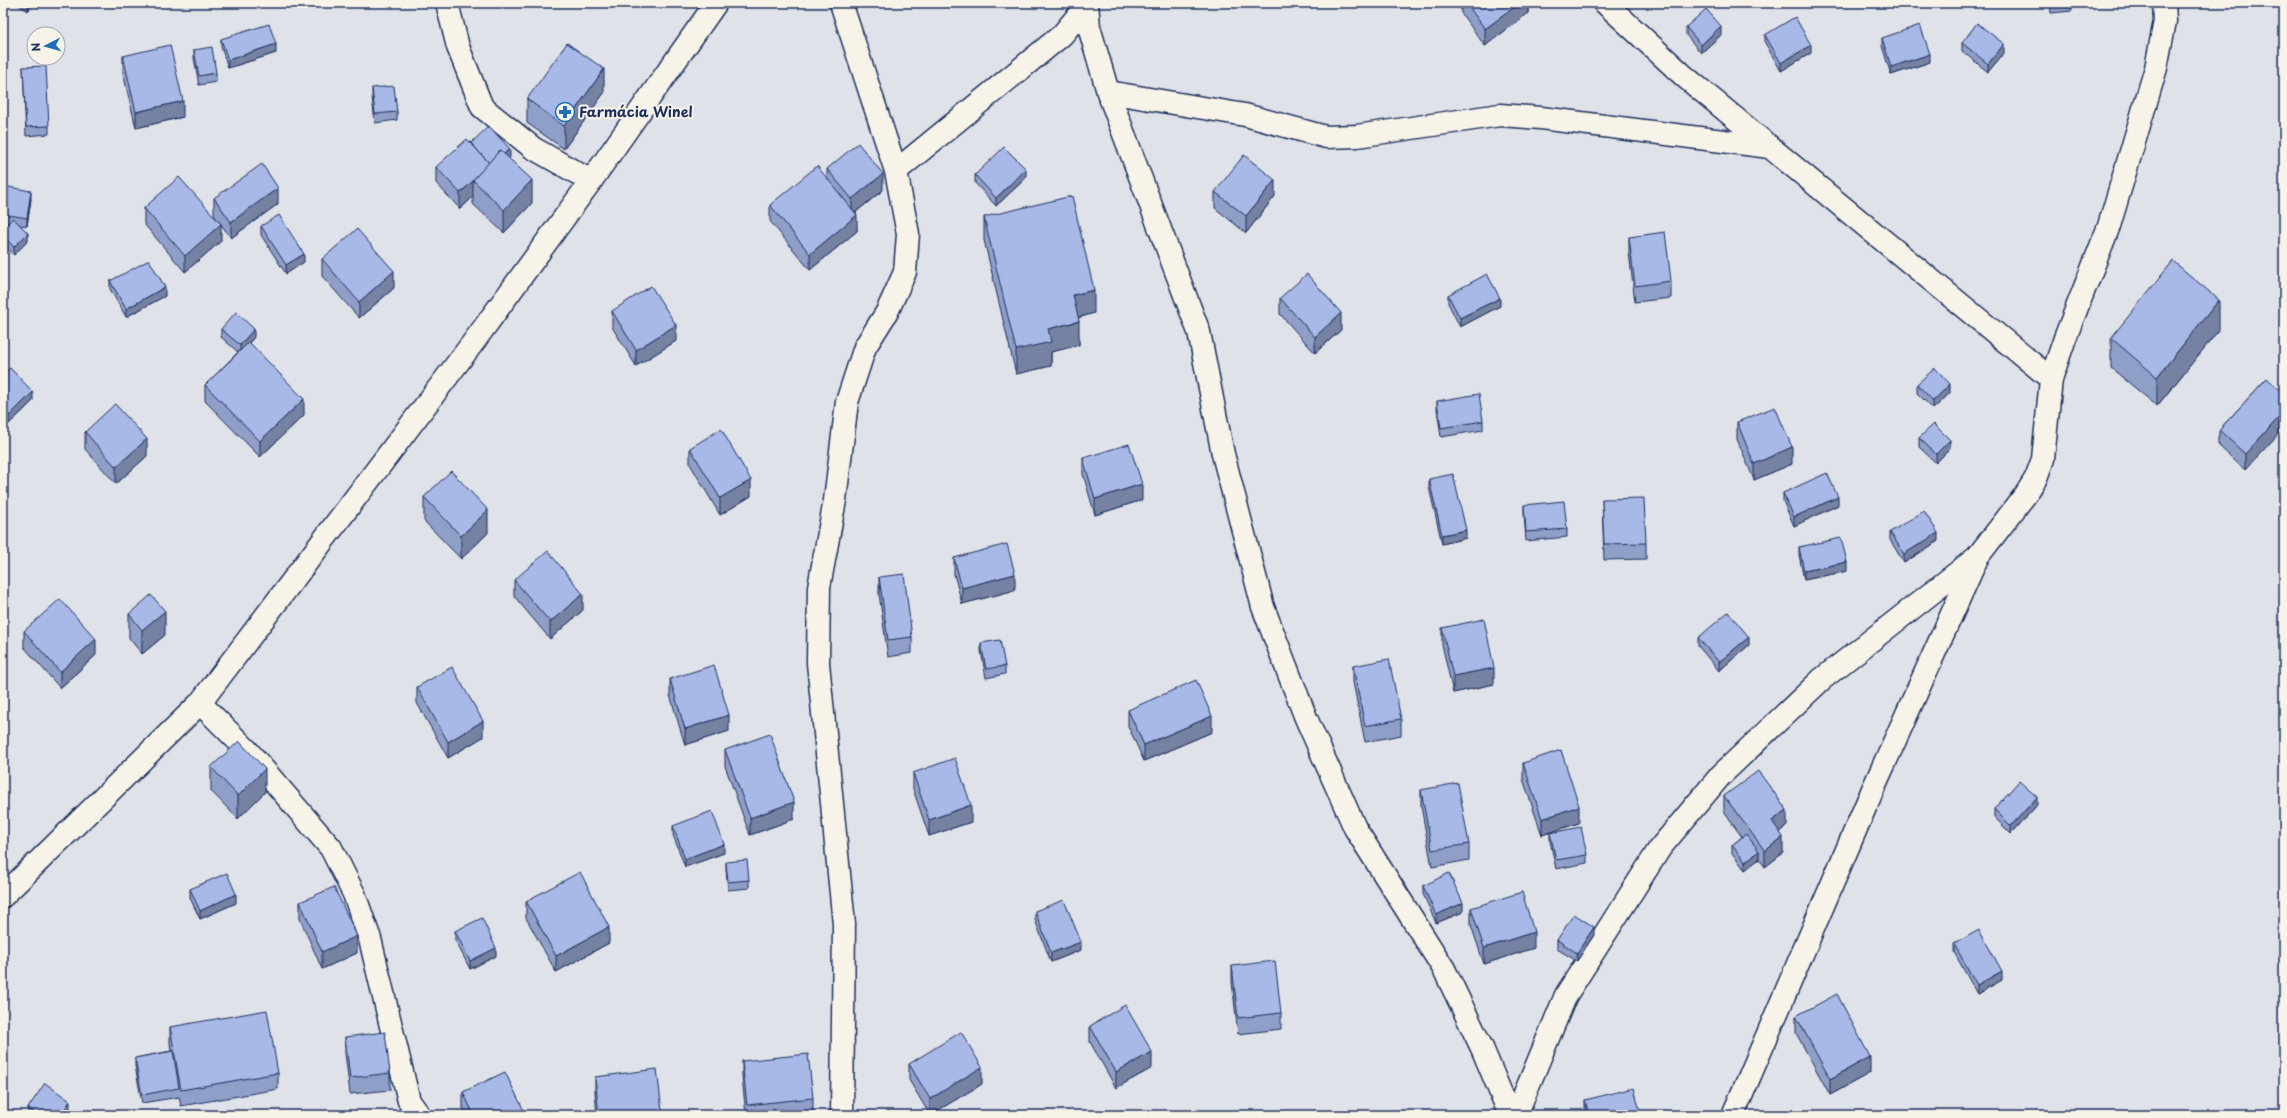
<svg xmlns="http://www.w3.org/2000/svg" width="2287" height="1118" font-family="'Playpen Sans',sans-serif">
	<style>
		.lines { fill: none; stroke-linecap: round; stroke-linejoin: round }
		.minor-casing { stroke: #1b2f5e; stroke-width: 25 }
		.tertiary-casing { stroke: #1b2f5e; stroke-width: 25 }
		.minor { stroke: #f7f3e8; stroke-width: 22 }
		.tertiary { stroke: #f7f3e8; stroke-width: 22 }
		.wall { fill: #909fc8; stroke: #1b2f5e }
		.shaded-wall { fill: #7682a2; stroke: #1b2f5e }
		.building { fill: #a8b9e8; stroke: #1b2f5e }
		.labels { text-anchor: middle; stroke-width: 4; stroke-linejoin: round; paint-order: stroke }
		.poi-label { font-size: 14px; font-weight: bold; fill: #1b2f5e; stroke: #f7f3e8; text-anchor: start }
	</style>
	<rect width="100%" height="100%" fill="#dfe2e8"/>
	<filter id="ink" filterUnits="userSpaceOnUse"><feTurbulence type="fractalNoise" baseFrequency=".025" numOctaves="2"/><feDisplacementMap in="SourceGraphic" scale="8" xChannelSelector="R" yChannelSelector="G"/><feConvolveMatrix kernelMatrix="1 2 1 2 8 2 1 2 1" color-interpolation-filters="sRGB"/></filter>
	<g filter="url(#ink)">
		<g class="lines">
			<g class="minor-casing">
				<g id="minor">
					<polyline points="447,3 458,47 482,107 533,148 591,181"/>
					<polyline points="841,3 896,171 908,234 905,272 887,312 865,347 847,402 835,500 819,587 818,663 844,924 842,1115"/>
					<polyline points="1087,3 1089,27 1108,92 1199,332 1223,454 1263,607 1306,718 1355,828 1444,969 1482,1048 1510,1115"/>
					<polyline points="1605,3 1684,76 2051,379"/>
					<polyline points="1108,92 1245,115 1326,137 1357,136 1500,115 1541,118 1770,147"/>
					<polyline points="896,171 1062,35 1087,5"/>
					<polyline points="200,703 246,749 331,848 354,894 370,939 409,1101 419,1115"/>
					<polyline points="1516,1115 1566,995 1660,848 1721,775 1822,679 1976,558"/>
					<polyline points="1733,1115 1873,789 1978,556 2026,494 2036,478 2043,459 2051,379 2065,338 2109,226 2156,68 2165,21 2164,3"/>
				</g>
			</g>
			<g class="tertiary-casing">
				<polyline id="tertiary" points="3,896 200,703 475,340 591,181 716,3"/>
			</g>
			<use href="#minor" class="minor"/>
			<use href="#tertiary" class="tertiary"/>
		</g>
		<g class="wall">
			<polygon points="16,3 33,3 28,11"/>
			<polygon points="1461,3 1528,3 1528,13 1485,46 1461,13"/>
			<polygon points="2050,3 2072,3 2072,11 2051,13"/>
			<polygon points="1686,27 1721,35 1701,53 1686,35"/>
			<polygon points="1765,35 1811,53 1781,71 1765,43"/>
			<polygon points="1882,38 1930,62 1891,75 1882,46"/>
			<polygon points="221,39 276,53 228,68 221,47"/>
			<polygon points="1962,43 2004,53 1988,72 1962,51"/>
			<polygon points="194,50 216,73 216,82 199,85 194,58"/>
			<polygon points="123,56 183,117 136,128 123,73"/>
			<polygon points="23,67 49,126 49,134 26,136"/>
			<polygon points="372,88 397,112 397,120 375,123 372,97"/>
			<polygon points="604,93 564,149 527,123 527,99"/>
			<polygon points="471,143 510,157 508,158 532,203 504,233 473,204 473,197 460,209 436,183 436,167"/>
			<polygon points="827,169 883,190 856,212 857,231 810,270 770,221 770,205 827,179"/>
			<polygon points="975,175 1026,178 996,206 975,183"/>
			<polygon points="3,186 31,199 27,226 20,225 28,241 14,255 3,245 3,228 8,223 3,222"/>
			<polygon points="1215,192 1275,196 1246,233 1215,208"/>
			<polygon points="214,198 278,204 231,238 214,215"/>
			<polygon points="144,208 221,241 185,272 144,224"/>
			<polygon points="984,217 1094,313 1078,318 1079,345 1051,352 1051,366 1016,374 984,240"/>
			<polygon points="261,226 304,262 286,274 261,235"/>
			<polygon points="1629,237 1671,281 1671,298 1635,302 1629,253"/>
			<polygon points="322,259 394,288 359,318 322,276"/>
			<polygon points="110,281 165,296 126,317 110,289"/>
			<polygon points="1448,295 1500,306 1460,327 1448,303"/>
			<polygon points="1280,298 1341,330 1315,353 1280,314"/>
			<polygon points="612,311 676,341 636,366 612,327"/>
			<polygon points="221,329 254,337 249,343 304,415 260,457 205,401 205,385 238,352 221,337"/>
			<polygon points="2219,330 2157,406 2111,368 2111,338"/>
			<polygon points="3,374 33,401 9,424 3,418"/>
			<polygon points="2267,378 2245,470 2219,446 2219,430"/>
			<polygon points="1917,384 1950,393 1933,409 1917,393"/>
			<polygon points="1437,401 1483,421 1483,430 1441,437 1437,409"/>
			<polygon points="1737,422 1792,464 1754,480 1737,439"/>
			<polygon points="85,432 147,456 116,484 85,449"/>
			<polygon points="1919,438 1950,448 1936,463 1919,447"/>
			<polygon points="690,448 751,496 720,515 690,464"/>
			<polygon points="1083,458 1142,500 1095,515 1083,474"/>
			<polygon points="1429,479 1466,538 1442,544 1429,487"/>
			<polygon points="1783,493 1838,505 1794,526 1783,501"/>
			<polygon points="424,497 488,533 461,559 424,521"/>
			<polygon points="1602,499 1646,543 1646,559 1604,560"/>
			<polygon points="1524,505 1567,529 1567,537 1526,541 1524,514"/>
			<polygon points="1890,532 1938,541 1904,563 1890,540"/>
			<polygon points="1799,547 1847,571 1804,580 1799,555"/>
			<polygon points="954,558 1015,590 962,604 954,574"/>
			<polygon points="879,577 912,637 912,653 888,657 879,594"/>
			<polygon points="514,580 583,610 550,639 514,596"/>
			<polygon points="129,614 165,635 142,654 129,638"/>
			<polygon points="1442,628 1494,684 1453,693 1442,644"/>
			<polygon points="24,631 96,655 60,688 24,647"/>
			<polygon points="1698,638 1749,645 1719,671 1698,646"/>
			<polygon points="981,643 1005,666 1005,674 986,678 981,651"/>
			<polygon points="1353,666 1401,719 1401,735 1365,742 1353,682"/>
			<polygon points="670,679 729,731 685,745 670,695"/>
			<polygon points="417,687 483,737 448,758 417,703"/>
			<polygon points="1128,710 1212,732 1144,761 1128,726"/>
			<polygon points="725,750 794,819 750,835 725,766"/>
			<polygon points="1523,763 1579,823 1542,835 1523,779"/>
			<polygon points="211,767 265,792 238,819 211,791"/>
			<polygon points="913,773 971,822 929,836 913,789"/>
			<polygon points="1421,790 1469,844 1469,860 1432,867 1421,806"/>
			<polygon points="1724,796 1787,826 1780,831 1783,853 1765,867 1759,859 1745,870 1732,853 1732,845 1742,837 1724,812"/>
			<polygon points="2037,805 2011,834 1994,817 1994,809"/>
			<polygon points="673,826 724,853 685,867 673,835"/>
			<polygon points="1550,833 1587,855 1587,863 1556,869 1550,841"/>
			<polygon points="726,862 749,880 749,888 728,890 726,870"/>
			<polygon points="1423,886 1463,912 1436,923 1423,894"/>
			<polygon points="190,889 236,903 200,919 190,898"/>
			<polygon points="526,901 609,943 556,972 526,918"/>
			<polygon points="300,902 357,953 322,969 300,919"/>
			<polygon points="1471,908 1534,948 1484,964 1471,925"/>
			<polygon points="1035,911 1081,950 1051,962 1035,920"/>
			<polygon points="455,931 496,956 470,969 455,940"/>
			<polygon points="1594,935 1577,961 1557,949 1557,940"/>
			<polygon points="1954,944 2002,980 1977,994 1954,952"/>
			<polygon points="1232,966 1281,1013 1281,1029 1238,1034 1232,982"/>
			<polygon points="1796,1016 1870,1073 1830,1095 1796,1033"/>
			<polygon points="1090,1026 1152,1068 1116,1088 1090,1042"/>
			<polygon points="170,1027 278,1073 278,1089 181,1106 179,1097 142,1103 135,1066 135,1058 171,1051 170,1043"/>
			<polygon points="345,1037 390,1073 390,1090 350,1094 345,1053"/>
			<polygon points="742,1061 813,1098 813,1114 802,1115 746,1115 742,1077"/>
			<polygon points="909,1064 982,1084 930,1115 909,1080"/>
			<polygon points="595,1077 662,1111 662,1115 597,1115 595,1093"/>
			<polygon points="463,1092 526,1115 466,1115 463,1108"/>
			<polygon points="1585,1100 1641,1115 1585,1115"/>
			<polygon points="28,1108 70,1110 67,1115 28,1115"/>
		</g>
		<g class="shaded-wall">
			<polygon points="28,3 33,3 28,11"/>
			<polygon points="1520,3 1528,3 1528,13 1485,46 1485,29"/>
			<polygon points="1721,26 1721,35 1701,53 1701,45"/>
			<polygon points="276,44 276,53 228,68 228,60"/>
			<polygon points="2004,44 2004,53 1988,72 1988,64"/>
			<polygon points="1811,45 1811,53 1781,71 1781,63"/>
			<polygon points="1930,54 1930,62 1891,75 1891,67"/>
			<polygon points="604,69 604,93 564,149 564,126"/>
			<polygon points="183,101 183,117 136,128 136,112"/>
			<polygon points="510,149 510,157 491,174 491,166"/>
			<polygon points="1026,169 1026,178 996,206 996,198"/>
			<polygon points="883,174 883,190 852,215 852,199"/>
			<polygon points="532,180 532,203 504,233 504,210"/>
			<polygon points="1275,180 1275,196 1246,233 1246,216"/>
			<polygon points="473,181 473,197 460,209 460,193"/>
			<polygon points="278,188 278,204 231,238 231,222"/>
			<polygon points="31,191 31,199 27,226 27,218"/>
			<polygon points="857,215 857,231 810,270 810,254"/>
			<polygon points="221,224 221,241 185,272 185,256"/>
			<polygon points="28,233 28,241 14,255 14,247"/>
			<polygon points="304,254 304,262 286,274 286,265"/>
			<polygon points="394,271 394,288 359,318 359,302"/>
			<polygon points="165,287 165,296 126,317 126,309"/>
			<polygon points="1094,290 1094,313 1073,319 1073,295"/>
			<polygon points="1500,298 1500,306 1460,327 1460,318"/>
			<polygon points="2219,300 2219,330 2157,406 2157,377"/>
			<polygon points="1341,313 1341,330 1315,353 1315,337"/>
			<polygon points="1079,321 1079,345 1051,352 1051,366 1016,374 1016,350 1048,329"/>
			<polygon points="676,325 676,341 636,366 636,350"/>
			<polygon points="254,329 254,337 240,354 240,345"/>
			<polygon points="1950,384 1950,393 1933,409 1933,401"/>
			<polygon points="33,392 33,401 9,424 9,416"/>
			<polygon points="304,399 304,415 260,457 260,441"/>
			<polygon points="2284,412 2284,428 2245,470 2245,454"/>
			<polygon points="147,439 147,456 116,484 116,467"/>
			<polygon points="1950,440 1950,448 1936,463 1936,454"/>
			<polygon points="1792,447 1792,464 1754,480 1754,464"/>
			<polygon points="751,480 751,496 720,515 720,498"/>
			<polygon points="1142,484 1142,500 1095,515 1095,499"/>
			<polygon points="1838,497 1838,505 1794,526 1794,517"/>
			<polygon points="488,510 488,533 461,559 461,536"/>
			<polygon points="1466,530 1466,538 1442,544 1442,535"/>
			<polygon points="1938,533 1938,541 1904,563 1904,554"/>
			<polygon points="1847,562 1847,571 1804,580 1804,571"/>
			<polygon points="1015,574 1015,590 962,604 962,588"/>
			<polygon points="583,594 583,610 550,639 550,622"/>
			<polygon points="165,611 165,635 142,654 142,630"/>
			<polygon points="1749,637 1749,645 1719,671 1719,662"/>
			<polygon points="96,639 96,655 60,688 60,672"/>
			<polygon points="1494,668 1494,684 1453,693 1453,676"/>
			<polygon points="729,715 729,731 685,745 685,729"/>
			<polygon points="1212,716 1212,732 1144,761 1144,745"/>
			<polygon points="483,721 483,737 448,758 448,742"/>
			<polygon points="265,769 265,792 238,819 238,796"/>
			<polygon points="2037,797 2037,805 2011,834 2011,826"/>
			<polygon points="794,802 794,819 750,835 750,818"/>
			<polygon points="971,805 971,822 929,836 929,820"/>
			<polygon points="1579,806 1579,823 1542,835 1542,819"/>
			<polygon points="1787,810 1787,826 1772,837 1772,821"/>
			<polygon points="1783,837 1783,853 1765,867 1765,851"/>
			<polygon points="724,844 724,853 685,867 685,859"/>
			<polygon points="1759,851 1759,859 1745,870 1745,862"/>
			<polygon points="236,894 236,903 200,919 200,911"/>
			<polygon points="1463,903 1463,912 1436,923 1436,915"/>
			<polygon points="609,927 609,943 556,972 556,956"/>
			<polygon points="1594,927 1594,935 1577,961 1577,953"/>
			<polygon points="1534,932 1534,948 1484,964 1484,948"/>
			<polygon points="357,936 357,953 322,969 322,952"/>
			<polygon points="1081,942 1081,950 1051,962 1051,953"/>
			<polygon points="496,948 496,956 470,969 470,961"/>
			<polygon points="2002,971 2002,980 1977,994 1977,985"/>
			<polygon points="1152,1052 1152,1068 1116,1088 1116,1072"/>
			<polygon points="1870,1057 1870,1073 1830,1095 1830,1079"/>
			<polygon points="982,1067 982,1084 930,1115 930,1099"/>
			<polygon points="70,1101 70,1110 67,1115 61,1115"/>
		</g>
		<g class="building">
			<polygon points="1466,3 1520,3 1485,29"/>
			<polygon points="2051,3 2072,3 2051,4"/>
			<polygon points="1706,9 1721,26 1701,45 1686,27"/>
			<polygon points="1795,17 1811,45 1781,63 1765,35"/>
			<polygon points="1977,23 2004,44 1988,64 1962,43"/>
			<polygon points="269,24 276,44 228,60 221,39"/>
			<polygon points="1920,25 1930,54 1891,67 1882,38"/>
			<polygon points="567,43 604,69 564,126 527,99"/>
			<polygon points="170,45 183,101 136,112 123,56"/>
			<polygon points="212,47 216,73 199,76 194,50"/>
			<polygon points="46,66 49,126 26,127 23,67"/>
			<polygon points="394,86 397,112 375,114 372,88"/>
			<polygon points="489,126 510,149 504,154 500,150 489,163 471,143"/>
			<polygon points="467,139 489,163 473,180 473,181 460,193 436,167"/>
			<polygon points="858,143 883,174 852,199 827,169"/>
			<polygon points="1004,147 1026,169 996,198 975,175"/>
			<polygon points="500,150 532,180 504,210 473,180"/>
			<polygon points="1244,155 1275,180 1246,216 1215,192"/>
			<polygon points="262,164 278,188 231,222 214,198"/>
			<polygon points="817,166 857,215 810,254 770,205"/>
			<polygon points="179,177 221,224 185,256 144,208"/>
			<polygon points="3,186 31,191 27,218 3,214"/>
			<polygon points="1072,196 1094,290 1073,295 1079,321 1048,329 1051,342 1016,350 984,217"/>
			<polygon points="279,215 304,254 286,265 261,226"/>
			<polygon points="13,218 28,233 14,247 3,236 3,228"/>
			<polygon points="357,229 394,271 359,302 322,259"/>
			<polygon points="1665,232 1671,281 1635,286 1629,237"/>
			<polygon points="149,260 165,287 126,309 110,281"/>
			<polygon points="2173,261 2219,300 2157,377 2111,338"/>
			<polygon points="1307,274 1341,313 1315,337 1280,298"/>
			<polygon points="1487,274 1500,298 1460,318 1448,295"/>
			<polygon points="651,286 676,325 636,350 612,311"/>
			<polygon points="236,312 254,329 240,345 221,329"/>
			<polygon points="249,342 304,399 260,441 205,385"/>
			<polygon points="10,368 33,392 9,416 3,409 3,374"/>
			<polygon points="1935,368 1950,384 1933,401 1917,384"/>
			<polygon points="2267,378 2284,394 2284,412 2245,454 2219,430"/>
			<polygon points="1479,394 1483,421 1441,428 1437,401"/>
			<polygon points="115,404 147,439 116,467 85,432"/>
			<polygon points="1775,407 1792,447 1754,464 1737,422"/>
			<polygon points="1934,424 1950,440 1936,454 1919,438"/>
			<polygon points="721,429 751,480 720,498 690,448"/>
			<polygon points="1129,444 1142,484 1095,499 1083,458"/>
			<polygon points="451,471 488,510 461,536 424,497"/>
			<polygon points="1827,473 1838,497 1794,517 1783,493"/>
			<polygon points="1453,474 1466,530 1442,535 1429,479"/>
			<polygon points="1644,498 1646,543 1604,544 1602,499"/>
			<polygon points="1564,501 1567,529 1526,532 1524,505"/>
			<polygon points="1924,511 1938,533 1904,554 1890,532"/>
			<polygon points="1841,538 1847,562 1804,571 1799,547"/>
			<polygon points="1007,544 1015,574 962,588 954,558"/>
			<polygon points="548,551 583,594 550,622 514,580"/>
			<polygon points="904,574 912,637 888,640 879,577"/>
			<polygon points="151,595 165,611 142,630 129,614"/>
			<polygon points="60,599 96,639 60,672 24,631"/>
			<polygon points="1728,612 1749,637 1719,662 1698,638"/>
			<polygon points="1484,619 1494,668 1453,676 1442,628"/>
			<polygon points="1000,640 1005,666 986,669 981,643"/>
			<polygon points="1389,659 1401,719 1365,726 1353,666"/>
			<polygon points="714,665 729,715 685,729 670,679"/>
			<polygon points="452,667 483,721 448,742 417,687"/>
			<polygon points="1196,680 1212,716 1144,745 1128,710"/>
			<polygon points="770,734 794,802 750,818 725,750"/>
			<polygon points="239,741 265,769 238,796 211,767"/>
			<polygon points="1561,750 1579,806 1542,819 1523,763"/>
			<polygon points="955,758 971,805 929,820 913,773"/>
			<polygon points="1758,771 1787,810 1772,821 1783,837 1765,851 1724,796"/>
			<polygon points="2019,781 2037,797 2011,826 1994,809"/>
			<polygon points="1458,783 1469,844 1432,850 1421,790"/>
			<polygon points="712,811 724,844 685,859 673,826"/>
			<polygon points="1581,827 1587,855 1556,860 1550,833"/>
			<polygon points="1746,834 1759,851 1745,862 1732,845"/>
			<polygon points="747,860 749,880 728,882 726,862"/>
			<polygon points="580,872 609,927 556,956 526,901"/>
			<polygon points="227,873 236,894 200,911 190,889"/>
			<polygon points="1449,873 1463,903 1436,915 1423,886"/>
			<polygon points="334,887 357,936 322,952 300,902"/>
			<polygon points="1522,892 1534,932 1484,948 1471,908"/>
			<polygon points="1064,900 1081,942 1051,953 1035,911"/>
			<polygon points="1574,914 1594,927 1577,953 1557,940"/>
			<polygon points="482,918 496,948 470,961 455,931"/>
			<polygon points="1979,930 2002,971 1977,985 1954,944"/>
			<polygon points="1275,961 1281,1013 1238,1018 1232,966"/>
			<polygon points="1837,994 1870,1057 1830,1079 1796,1016"/>
			<polygon points="1125,1005 1152,1052 1116,1072 1090,1026"/>
			<polygon points="267,1010 278,1073 181,1090 170,1027"/>
			<polygon points="385,1032 390,1073 350,1078 345,1037"/>
			<polygon points="961,1032 982,1067 930,1099 909,1064"/>
			<polygon points="173,1051 179,1088 142,1095 135,1058"/>
			<polygon points="808,1054 813,1098 747,1105 742,1061"/>
			<polygon points="657,1069 662,1111 650,1112 650,1115 599,1115 595,1077"/>
			<polygon points="505,1072 526,1115 474,1115 463,1092"/>
			<polygon points="45,1083 70,1101 61,1115 38,1115 28,1108"/>
			<polygon points="1634,1088 1641,1115 1589,1115 1585,1100"/>
			<polygon points="223,1110 225,1115 202,1115"/>
			<polygon points="1360,1114 1382,1115 1359,1115"/>
		</g>
	</g>
	<defs>
		<g id="pharmacy-ring" transform="scale(1)"><circle r="9.5" fill="#f7f3e8" stroke="#1f6fb2" stroke-width="1.5"/><path d="M-2-6h4v4h4v4h-4v4h-4v-4h-4v-4h4Z" fill="#1f6fb2"/></g>
	</defs>
	<g fill-rule="evenodd">
		<use href="#pharmacy-ring" x="565" y="112"/>
	</g>
	<g class="labels">
		<g class="poi-label">
			<text x="579" y="117">Farmácia Winel</text>
		</g>
	</g>
	<rect width="2287" height="1118" fill="none" stroke="#f7f3e8" stroke-width="16"/>
	<rect x="8" y="8" width="2271" height="1102" fill="none" stroke="#1b2f5e" stroke-width="1.5" filter="url(#ink)"/>
	<g transform="translate(46 46) rotate(264)"><circle r="19" fill="#f7f3e8" stroke="#9fa5b1"/>
	<path d="M0-3L7 15L0 10L-7 15Z" fill="#1f6fb2"/>
	<text y="-6" font-size="11" font-weight="bold" text-anchor="middle" fill="#1b2f5e">N</text>
	</g>
</svg>
